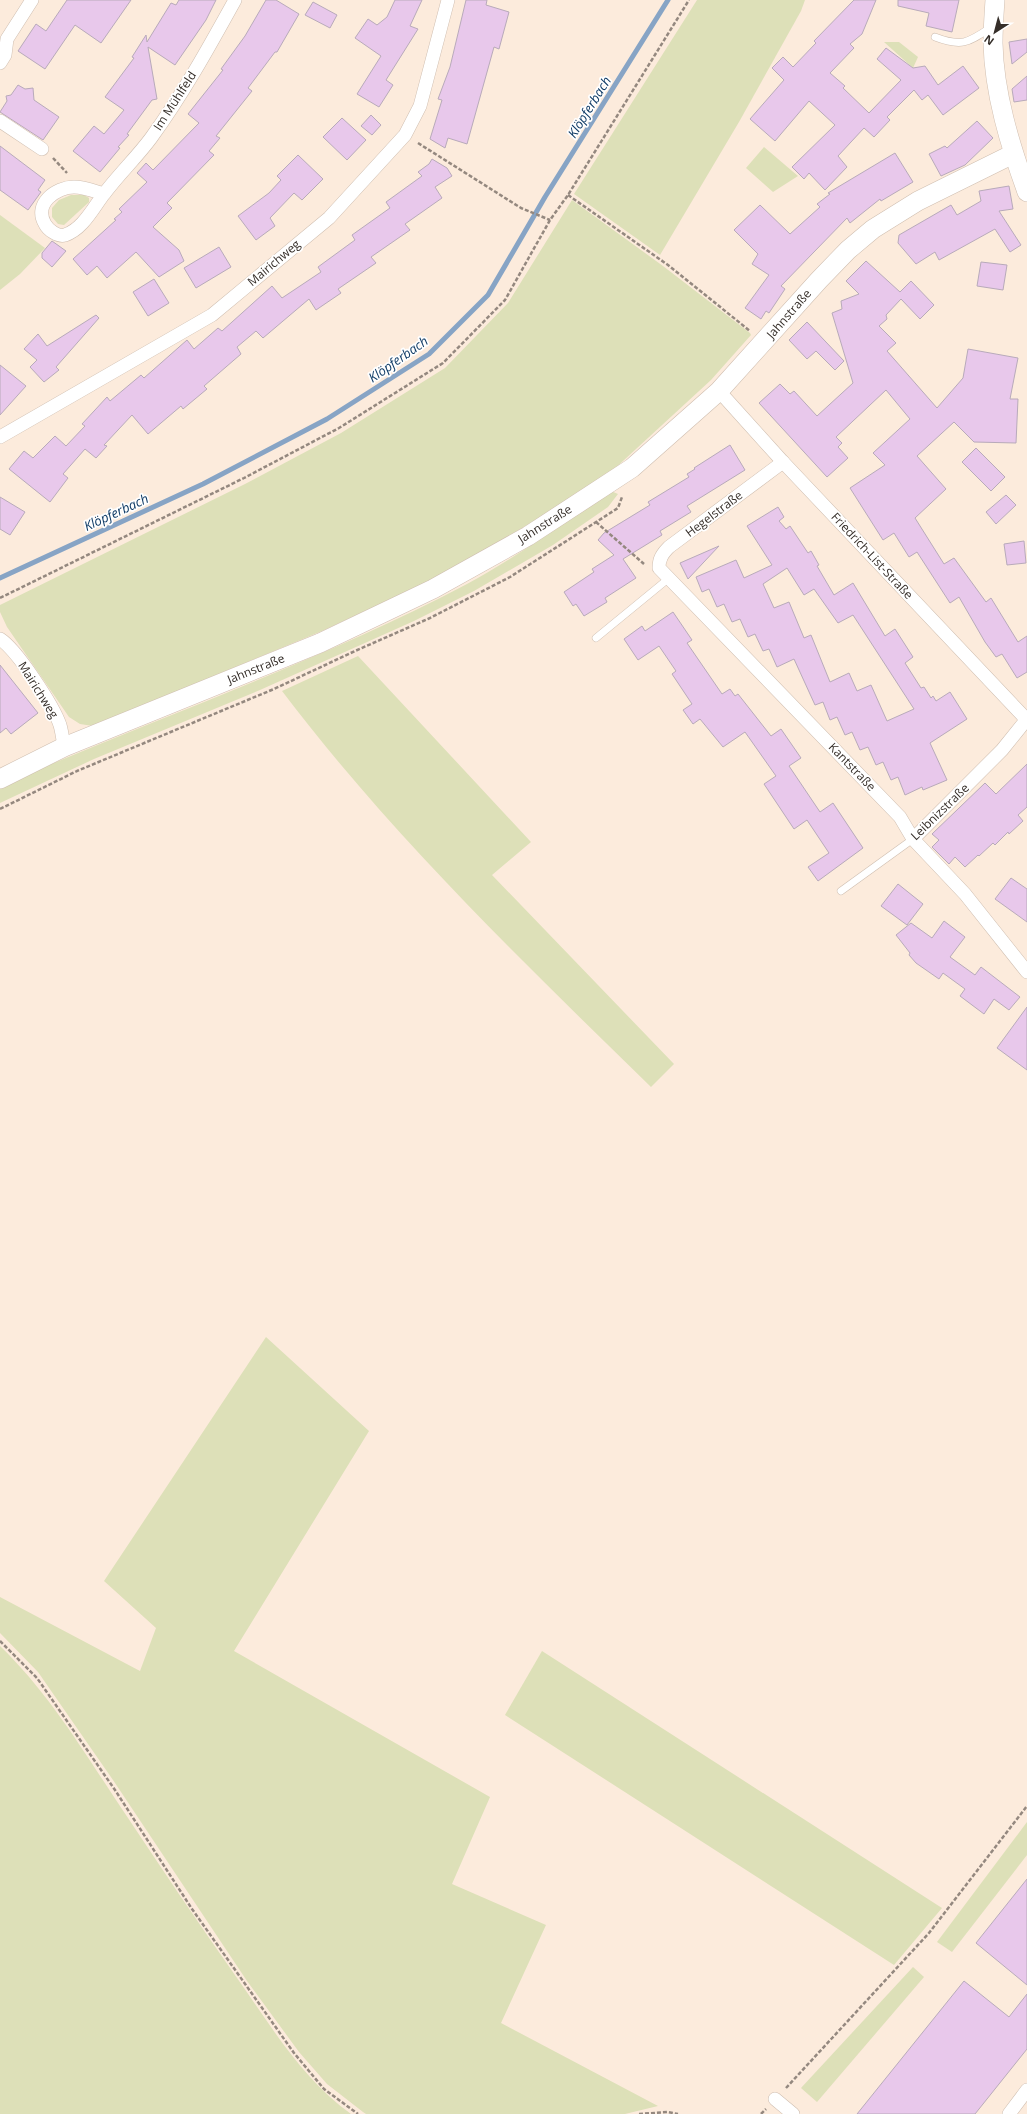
<svg xmlns="http://www.w3.org/2000/svg" width="1027" height="2114" font-family="'Open Sans',sans-serif">
	<style>
		.green { fill: #dde0b8 }
		.lines { fill: none; stroke-linecap: round; stroke-linejoin: round }
		.stream { stroke: #87a4c5; stroke-width: 5 }
		.building { fill: #e8c8eb; stroke: #b8aaba; fill-rule: evenodd }
		.lane-casing { stroke: #cfbeb0; stroke-width: 8 }
		.street-casing { stroke: #cfbeb0; stroke-width: 14 }
		.secondary-casing { stroke: #cfbeb0; stroke-width: 20 }
		.path { stroke: #94887f; stroke-width: 2.5; stroke-dasharray: 4 2; stroke-linecap: butt }
		.lane { stroke: #fff; stroke-width: 7 }
		.street { stroke: #fff; stroke-width: 13 }
		.secondary { stroke: #fff; stroke-width: 19 }
		.labels { text-anchor: middle; stroke-width: 3.5; stroke-linejoin: round; paint-order: stroke }
		.street-label { font-size: 12px; fill: #352e29; stroke: #fff }
		.water-label { font-size: 13px; font-style: italic; fill: #0e3a65; stroke: #fff }
	</style>
	<rect width="100%" height="100%" fill="#fcebdc"/>
	<g class="green">
		<polygon points="697,0 805,0 801,11 739,122 660,255 574,194"/>
		<polygon points="884,42 899,42 918,57 913,68"/>
		<polygon points="764,147 798,176 773,192 746,168"/>
		<polygon points="71,195 84,195 89,198 89,202 64,225 58,224 52,217 52,208 59,200"/>
		<polygon points="572,200 663,266 750,333 751,335 711,380 598,484 434,579 322,631 93,726 80,724 69,717 7,627 0,612 0,605 245,484 341,433 445,368 508,303"/>
		<polygon points="0,215 45,248 20,274 0,290"/>
		<path d="M611 491 618 494 608 507 553 545 474 591 414 621 260 690 94 759 0 803V786C155 718 317 663 467 584 517 557 564 523 611 491Z"/>
		<path d="M358 656 531 842 492 875 674 1064 651 1087C522 961 391 835 282 691Z"/>
		<polygon points="266,1337 369,1431 234,1651 490,1797 452,1884 546,1925 501,2023 658,2106 625,2114 366,2114 363,2112 327,2084 299,2052 247,1981 113,1780 38,1672 0,1633 0,1597 140,1671 156,1628 104,1581"/>
		<path d="M0 1646C46 1690 81 1747 116 1800 158 1863 200 1926 244 1988 276 2034 305 2081 351 2114H0Z"/>
		<polygon points="542,1651 942,1908 894,1965 505,1715"/>
		<polygon points="1027,1822 1027,1855 952,1952 937,1942"/>
		<polygon points="913,1967 924,1977 817,2102 801,2088"/>
	</g>
	<g class="lines">
		<polyline class="stream" points="0,578 203,484 327,419 429,354 488,295 545,197 668,0"/>
	</g>
	<g class="building">
		<polygon points="67,0 131,0 101,43 75,25 45,69 18,51 36,24 46,31"/>
		<polygon points="179,0 216,0 206,20 175,65 148,47 157,99 152,100 127,134 129,135 118,147 120,148 100,172 73,151 94,126 104,134 124,110 105,97 134,58 132,57 146,35 147,42 171,3 176,5"/>
		<polygon points="266,0 276,0 299,14 277,52 275,52 248,88 252,91 216,136 220,138 209,151 214,155 167,203 172,208 153,227 179,250 184,261 159,277 136,252 107,278 97,266 87,275 73,259 116,220 114,219 122,212 119,209 147,182 137,173 146,163 153,170 199,123 188,114 223,70 221,69 245,36"/>
		<polygon points="395,0 422,0 410,26 418,29 386,80 393,85 379,107 357,94 381,56 355,38 368,19 377,25 387,17"/>
		<polygon points="466,0 487,0 486,5 509,12 499,49 494,47 467,144 448,138 445,148 430,139 442,100 438,99 450,67"/>
		<polygon points="854,0 876,0 862,34 850,44 854,48 830,73 845,86 843,88 869,113 901,80 877,59 886,48 913,68 925,66 938,85 963,66 979,88 943,115 928,95 922,100 914,90 887,117 890,120 874,137 864,128 838,156 847,167 825,190 809,173 804,179 792,167 835,125 809,101 775,141 750,119 784,80 772,68 783,57 793,67 816,43 814,41"/>
		<polygon points="898,0 959,0 952,32 926,26 929,13 898,6"/>
		<polygon points="313,2 337,15 330,28 305,15"/>
		<polygon points="1027,39 1027,52 1012,64 1009,42"/>
		<polygon points="1027,76 1027,100 1014,102 1012,89"/>
		<polygon points="18,85 25,89 33,88 34,100 59,117 43,140 0,112 7,101 6,96 11,95"/>
		<polygon points="371,115 381,125 372,135 361,126"/>
		<polygon points="342,118 366,140 347,160 323,137"/>
		<polygon points="977,121 993,138 965,165 941,176 929,154 945,146 947,148"/>
		<polygon points="0,146 45,180 38,190 41,192 28,210 0,190"/>
		<polygon points="895,153 913,182 881,201 880,199 850,223 847,218 781,286 785,289 769,313 766,311 761,319 745,308 769,275 752,264 758,254 734,230 760,205 790,234 820,207 817,204 830,194 828,193"/>
		<polygon points="298,155 323,179 302,200 294,193 270,218 275,226 256,240 238,216 269,193 281,180 277,176"/>
		<polygon points="432,159 447,168 452,176 435,187 442,198 405,224 410,230 371,257 376,263 338,289 341,293 316,310 309,299 263,338 256,331 237,347 241,354 204,386 207,389 183,409 181,406 148,434 132,415 104,445 107,446 96,458 85,449 63,474 68,478 50,502 9,469 24,451 33,458 55,436 66,446 85,426 82,424 107,397 110,401 141,375 144,378 187,340 194,349 218,328 222,331 272,286 282,298 321,272 318,267 355,240 352,235 390,208 386,202 422,176 418,172 429,164"/>
		<polygon points="1009,186 1013,209 999,211 1021,245 1010,252 995,229 939,260 935,252 916,264 898,243 899,235 951,205 957,215 981,201 979,191"/>
		<polygon points="52,241 66,251 52,267 42,258 42,253"/>
		<polygon points="219,247 231,267 196,288 184,268"/>
		<polygon points="866,261 900,292 911,281 934,305 920,319 901,299 886,315 887,319 879,326 896,343 887,351 937,408 963,378 968,349 1018,358 1010,399 1018,399 1016,443 974,442 954,422 917,456 946,489 915,518 944,564 954,558 986,602 991,598 1018,642 1027,636 1027,672 1017,678 1002,654 996,657 985,642 959,597 950,603 917,552 909,557 894,533 883,540 850,488 885,465 873,453 910,419 886,390 836,437 842,443 838,447 848,458 827,477 759,403 780,384 790,394 794,391 817,416 853,383 832,313 842,309 841,301 859,294 846,281"/>
		<polygon points="981,262 1007,265 1003,290 977,286"/>
		<polygon points="154,279 169,303 148,316 133,292"/>
		<polygon points="96,315 99,318 56,367 59,370 44,382 30,367 37,360 24,349 38,334 47,346"/>
		<polygon points="807,322 844,361 835,370 816,351 807,359 789,340"/>
		<polygon points="0,365 26,386 0,415"/>
		<polygon points="730,445 745,470 687,506 691,512 660,531 662,535 623,559 636,578 605,598 607,602 584,616 576,604 573,606 564,592 594,572 592,569 614,555 598,540 604,533 650,505 648,502 689,477 687,474 695,469 694,468"/>
		<polygon points="976,448 1005,477 991,491 962,462"/>
		<polygon points="1006,495 1016,505 996,524 986,512"/>
		<polygon points="0,497 25,512 10,535 0,529"/>
		<path d="M778 507 784 517 779 521 786 529 790 526 808 553 811 551 819 565 817 566 834 595 853 583 885 636 895 629 913 657 905 663 921 688 924 687 931 698 933 696 936 701 950 692 967 719 930 743 947 780 923 790 922 787 905 795 898 777 891 780 883 762 876 765 868 747 860 750 852 732 845 735 837 717 830 720 823 702 815 705 794 659 777 667 769 649 763 651 755 634 748 637 740 619 732 622 724 604 717 607 709 589 702 592 696 577 736 560 744 578 772 565 747 526ZM787 568 804 595 814 589 838 623 853 615 914 709 887 721 871 685 857 691 849 673 830 682 811 635 804 638 789 602 774 608 763 584Z"/>
		<polygon points="1024,541 1026,563 1007,565 1004,544"/>
		<polygon points="719,546 688,579 680,563"/>
		<polygon points="673,612 692,640 687,643 722,694 730,689 735,696 738,694 771,736 781,729 801,758 789,766 820,812 833,803 863,848 818,881 808,867 829,853 807,820 794,829 764,784 776,776 745,732 723,747 700,719 693,724 683,710 692,704 672,674 676,671 659,646 638,660 624,639 642,626 645,631"/>
		<polygon points="0,665 38,713 11,734 6,728 0,733"/>
		<polygon points="1027,764 1027,807 1018,815 1023,821 1009,834 1008,832 995,845 993,843 979,856 978,855 965,867 955,857 949,864 932,847 939,840 932,834 985,783 996,794"/>
		<polygon points="1011,878 1027,889 1027,922 995,899"/>
		<polygon points="898,884 923,904 907,925 881,906"/>
		<polygon points="944,921 965,937 950,957 975,975 981,967 1020,997 1009,1010 994,999 984,1014 960,996 965,989 943,973 939,979 916,963 909,955 910,953 896,935 911,923 932,938"/>
		<polygon points="1027,1007 1027,1070 997,1048"/>
		<polygon points="1027,1879 1027,1985 976,1943"/>
		<polygon points="964,1981 1009,2017 1027,1994 1027,2049 975,2114 857,2114"/>
	</g>
	<g class="lines">
		<g class="lane-casing">
			<g id="lane">
				<path d="M935 37C961 47 968 43 990 28"/>
				<polyline points="596,638 668,579"/>
				<polyline points="841,891 913,839"/>
			</g>
		</g>
		<g class="street-casing">
			<g id="street">
				<polyline points="0,63 5,55 7,39 32,0"/>
				<polyline points="0,121 42,149"/>
				<path d="M104 194C94 191 84 187 74 187 56 187 33 204 45 224 48 230 58 237 65 235 83 229 93 208 104 194 119 174 137 157 151 138 183 94 209 47 235 0"/>
				<polyline points="719,391 783,462 1026,719"/>
				<polyline points="0,437 212,315 329,218 405,135 420,106 448,0"/>
				<path d="M783 462 669 547C662 554 659 559 659 568L900 817 913 839 965 894 1027 972"/>
				<path d="M0 639C17 650 53 705 60 725 62 732 63 740 64 747"/>
				<polyline points="913,839 1002,750 1027,719"/>
				<polyline points="775,2099 793,2114"/>
				<polyline points="1009,2114 1027,2090"/>
			</g>
		</g>
		<g class="secondary-casing">
			<g id="secondary">
				<path d="M995 0C994 14 993 29 993 43 994 93 1010 145 1027 192"/>
				<polyline points="0,779 64,747 320,643 433,589 528,536 632,468 719,391 819,280 848,250 873,229 918,201 1013,154"/>
			</g>
		</g>
		<g class="path">
			<polyline points="418,143 521,208 550,220"/>
			<polyline points="53,158 67,173"/>
			<polyline points="568,195 668,265 750,331"/>
			<polyline points="596,522 644,564"/>
			<polyline points="0,598 244,478 339,428 443,363 505,300 550,220 568,195 689,0"/>
			<polyline points="0,809 77,771 274,689 355,651 430,618 510,577 618,508 622,497"/>
			<polyline points="0,1641 37,1678 115,1790 192,1909 294,2053 324,2089 358,2114"/>
			<polyline points="786,2088 929,1933 1027,1806"/>
			<polyline points="639,2114 668,2112 678,2114"/>
			<polyline points="761,2114 766,2109"/>
		</g>
		<use href="#lane" class="lane"/>
		<use href="#street" class="street"/>
		<use href="#secondary" class="secondary"/>
	</g>
	<g class="labels">
		<g class="street-label">
			<text transform="translate(175 101) rotate(-57)" y="4">Im Mühlfeld</text>
			<text transform="translate(274 263) rotate(-40)" y="4">Mairichweg</text>
			<text transform="translate(789 314) rotate(-49)" y="4">Jahnstraße</text>
			<text transform="translate(714 514) rotate(-37)" y="4">Hegelstraße</text>
			<text transform="translate(545 524) rotate(-32)" y="4">Jahnstraße</text>
			<text transform="translate(872 556) rotate(47)" y="4">Friedrich-List-Straße</text>
			<text transform="translate(256 669) rotate(-22)" y="4">Jahnstraße</text>
			<text transform="translate(38 690) rotate(58)" y="4">Mairichweg</text>
			<text transform="translate(852 767) rotate(46)" y="4">Kantstraße</text>
			<text transform="translate(940 812) rotate(-44)" y="4">Leibnizstraße</text>
		</g>
		<g class="water-label">
			<text transform="translate(589 107) rotate(-58)" y="5">Klöpferbach</text>
			<text transform="translate(398 359) rotate(-35)" y="5">Klöpferbach</text>
			<text transform="translate(116 512) rotate(-25)" y="5">Klöpferbach</text>
		</g>
	</g>
	<g transform="translate(995 32) rotate(216)" stroke="#ffffff" stroke-width="3" paint-order="stroke">
	<path d="M0-3L7 15L0 10L-7 15Z" fill="#352e29"/>
	<text y="-6" font-size="11" font-weight="bold" text-anchor="middle" fill="#352e29">N</text>
	</g>
</svg>
